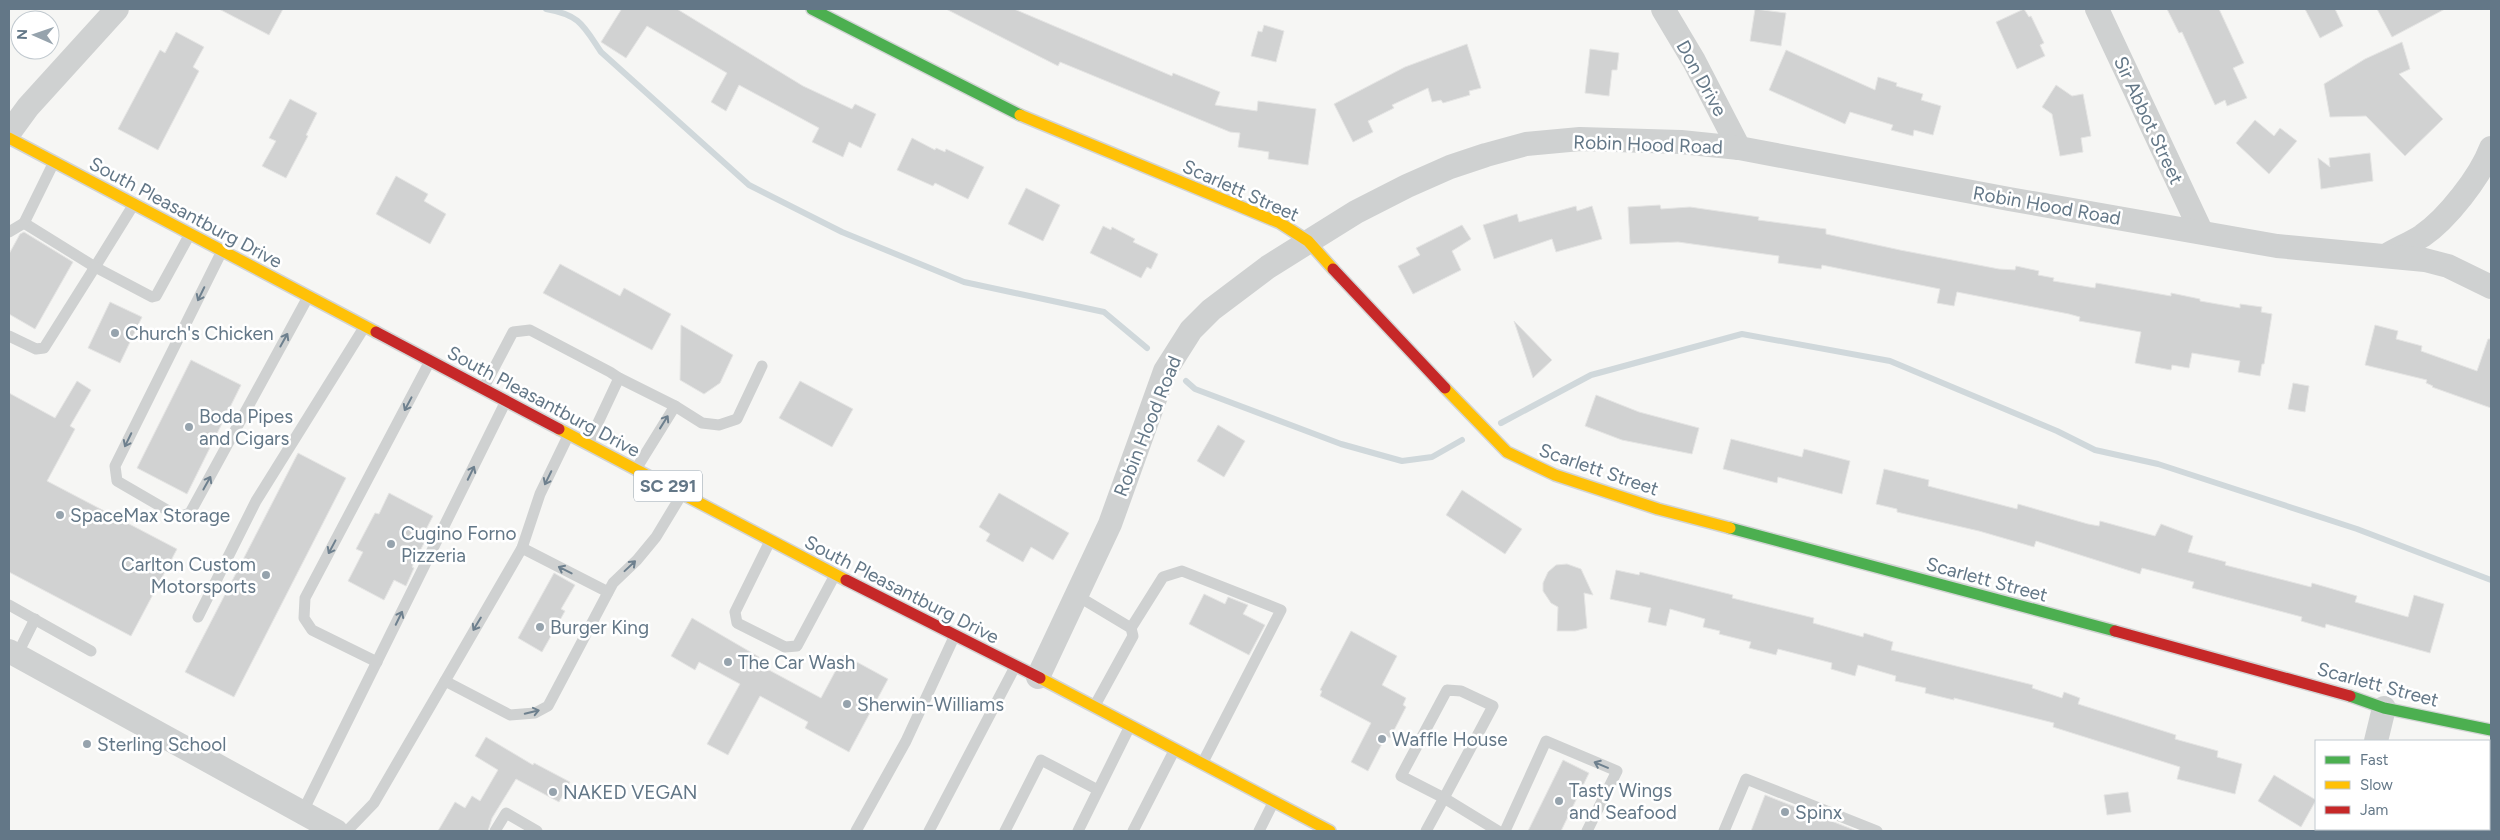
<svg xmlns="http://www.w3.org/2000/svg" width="2500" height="840" font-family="Figtree,sans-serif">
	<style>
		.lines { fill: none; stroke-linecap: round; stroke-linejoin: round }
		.stream { stroke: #d0d8db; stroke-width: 6 }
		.building { fill: #d1d2d2; stroke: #e5e5e4 }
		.fast-casing { stroke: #d2d4d4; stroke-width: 14 }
		.slow-casing { stroke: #d2d4d4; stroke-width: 14 }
		.jam-casing { stroke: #d2d4d4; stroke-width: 14 }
		.lane { stroke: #cfd1d1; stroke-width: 11 }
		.street { stroke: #cfd1d1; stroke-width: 24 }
		.fast { stroke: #4caf50; stroke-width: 11 }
		.slow { stroke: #ffc107; stroke-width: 11 }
		.jam { stroke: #c62828; stroke-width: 11 }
		.oneway { stroke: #6e808e }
		.poi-dot { fill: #96a3ad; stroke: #fff; stroke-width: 2 }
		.labels { text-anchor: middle; stroke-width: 5; stroke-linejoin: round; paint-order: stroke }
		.shield { fill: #fff; stroke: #92a0ab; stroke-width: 1 }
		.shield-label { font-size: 18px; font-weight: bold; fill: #637787 }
		.street-label { font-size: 19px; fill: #637787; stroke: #fff }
		.poi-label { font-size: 19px; fill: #637787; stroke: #fff; text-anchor: start }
	</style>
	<rect width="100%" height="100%" fill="#f6f6f4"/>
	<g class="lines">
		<g class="stream">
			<path d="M546 9C580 15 583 25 601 52L749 185 842 232 964 282 1104 312 1147 348"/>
			<polyline points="1186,381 1195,389 1341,444 1402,461 1432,457 1462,440"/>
			<polyline points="1501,423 1591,375 1742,334 1890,361 2057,431 2095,450 2158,464 2357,529 2491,580"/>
		</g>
	</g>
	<g class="building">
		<polygon points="219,9 283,9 269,35"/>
		<polygon points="619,9 677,9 803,86 852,109 855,104 876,114 861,148 849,142 843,157 812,142 819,128 739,85 726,111 711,102 727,73 647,26 626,58 601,42 621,10"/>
		<polygon points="946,9 1014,9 1172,76 1173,73 1220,92 1215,105 1257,111 1258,101 1316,109 1308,165 1268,159 1269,152 1238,147 1240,133 1230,132 1060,62 1058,66"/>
		<polygon points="1755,9 1786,13 1781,46 1750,41"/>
		<polygon points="2024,9 2029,17 2031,16 2044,43 2040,45 2045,56 2017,69 1996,22"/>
		<polygon points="2167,9 2219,9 2244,63 2233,68 2247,98 2227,106 2225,100 2215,105 2182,32 2179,33"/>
		<polygon points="2305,9 2335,9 2343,26 2320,38"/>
		<polygon points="2377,9 2445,9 2392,37"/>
		<polygon points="1264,25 1284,31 1276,62 1251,56 1258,31 1262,32"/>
		<polygon points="176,32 204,47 193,67 199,71 158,150 118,129 160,50 165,53"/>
		<polygon points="2402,42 2410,69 2399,74 2443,119 2405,156 2366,116 2330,117 2324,84 2365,59"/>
		<polygon points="1467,44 1481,88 1469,91 1470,95 1443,103 1441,100 1432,102 1428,88 1392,105 1394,108 1368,121 1373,132 1353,142 1334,104 1405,67"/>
		<polygon points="1590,49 1619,53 1617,70 1612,70 1609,96 1585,93"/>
		<polygon points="1786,50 1875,90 1878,77 1897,83 1896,86 1923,94 1921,100 1941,106 1933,135 1914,130 1913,136 1891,130 1893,125 1850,112 1845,124 1769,90"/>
		<polygon points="2056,85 2072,96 2083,94 2091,136 2081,138 2083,152 2060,156 2052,114 2042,107"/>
		<polygon points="290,99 317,113 306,135 308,136 286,178 262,166 276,141 269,138"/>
		<polygon points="2255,120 2274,136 2280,128 2297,141 2269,174 2236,143"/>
		<polygon points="912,138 935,150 936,148 945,152 946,149 984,167 968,199 935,183 933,186 897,170"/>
		<polygon points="2370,153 2373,181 2321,189 2318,158 2330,167 2329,158"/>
		<polygon points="396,176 428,194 424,201 446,214 430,244 376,214"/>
		<polygon points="1026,188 1060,205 1043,241 1008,224"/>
		<polygon points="1660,205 1661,209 1690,207 1759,217 1758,220 1826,229 1826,234 1900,250 1999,269 2015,270 2016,266 2039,271 2038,275 2054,278 2053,281 2095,288 2096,283 2171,296 2171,293 2200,299 2200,301 2240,308 2240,304 2262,307 2261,312 2272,314 2264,364 2262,364 2260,376 2238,372 2240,361 2192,353 2189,368 2172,365 2171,370 2135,363 2141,332 2079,321 2080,317 2069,314 1957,292 1954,306 1937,303 1940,289 1822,265 1821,269 1778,263 1779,256 1678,242 1630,244 1628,207"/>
		<polygon points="1576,206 1577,211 1592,206 1602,239 1556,252 1552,239 1494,259 1483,225 1517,214 1519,222"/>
		<polygon points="1462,225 1471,239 1452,251 1461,270 1413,294 1398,266 1420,255 1416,248"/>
		<polygon points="1103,226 1111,230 1112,227 1135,239 1133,242 1158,254 1151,269 1147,267 1141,278 1090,253"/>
		<polygon points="24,232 73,262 35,329 9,314 9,254 20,234"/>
		<polygon points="560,264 620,296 624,288 671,314 652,350 543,293"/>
		<polygon points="110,302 142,317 120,363 88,348"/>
		<polygon points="1514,321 1552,360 1533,378"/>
		<polygon points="681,325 733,355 720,383 704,394 680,380"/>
		<polygon points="2375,325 2398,331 2396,339 2422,346 2421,351 2477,371 2488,339 2491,339 2491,408 2432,387 2433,386 2426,383 2427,380 2365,365"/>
		<polygon points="191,360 241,385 187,494 137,468"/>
		<polygon points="77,381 91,390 70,426 75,429 47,481 177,549 131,636 9,572 9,393 55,418"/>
		<polygon points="800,381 853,409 832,447 779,418"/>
		<polygon points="2293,383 2309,386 2305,412 2288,409"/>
		<polygon points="1596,395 1639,412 1699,428 1692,454 1622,440 1585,426"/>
		<polygon points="1218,425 1245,441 1224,477 1197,461"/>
		<polygon points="1731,439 1802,457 1804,449 1850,461 1842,494 1778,477 1777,483 1723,469"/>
		<polygon points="298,453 346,478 234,697 185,672"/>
		<polygon points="1884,469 1929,480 1928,486 2017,509 2018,504 2088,524 2099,526 2100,521 2155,536 2161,524 2193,536 2188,552 2226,562 2225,565 2311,587 2312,583 2357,596 2355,602 2408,617 2414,595 2444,604 2430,653 2326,624 2325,628 2301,621 2302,617 2192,588 2194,582 2142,568 2140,574 2036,541 2034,547 1979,531 1897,512 1897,509 1876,504"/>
		<polygon points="1462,490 1522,529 1505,554 1446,515"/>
		<polygon points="389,493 433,516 422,537 426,539 412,567 414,568 406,586 394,580 384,600 348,581 363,552 356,549 375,513 379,514"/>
		<polygon points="999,493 1069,533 1053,560 1031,547 1023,562 986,541 990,534 979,527"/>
		<polygon points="1567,564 1581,569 1593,595 1584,593 1587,628 1575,631 1557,631 1558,607 1551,603 1543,591 1543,583 1548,572 1556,565"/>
		<polygon points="1616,570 1639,575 1640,572 1733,595 1732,598 1814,618 1813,623 1863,637 1864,633 1893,642 1891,650 2033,685 2032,688 2062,698 2064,692 2080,698 2078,704 2176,735 2175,739 2218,751 2217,757 2242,764 2235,794 2177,779 2180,767 2053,727 2054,723 1954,698 1954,700 1925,693 1926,688 1895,681 1896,676 1858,665 1855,676 1831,669 1832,663 1778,649 1776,655 1749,648 1751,642 1719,634 1720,631 1703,627 1705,619 1670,609 1666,626 1648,622 1651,608 1610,599"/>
		<polygon points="554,573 575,585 561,609 565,611 542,652 518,638"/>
		<polygon points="1204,594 1225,604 1228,597 1248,605 1243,614 1265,625 1249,655 1189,624"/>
		<polygon points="692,618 759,657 756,663 821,698 844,655 888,679 849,752 805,728 808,722 760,696 728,755 707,744 740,684 699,662 695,670 671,656"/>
		<polygon points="1351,631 1397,656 1382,685 1406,698 1403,705 1406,707 1390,738 1386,736 1368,771 1351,762 1371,723 1320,696 1322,691 1320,690"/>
		<polygon points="486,737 533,765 534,763 570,782 559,802 516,779 492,818 488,831 438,831 455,802 465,808 472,796 480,801 498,770 475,756"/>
		<polygon points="1563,760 1589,773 1561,831 1528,831"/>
		<polygon points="2274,775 2316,800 2301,827 2258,801"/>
		<polygon points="2128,792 2131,812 2107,815 2104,795"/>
		<polygon points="1765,795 1770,797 1857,831 1751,831"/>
	</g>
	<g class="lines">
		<g class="fast-casing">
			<g id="fast">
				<polyline points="812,9 1020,115"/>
				<polyline points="1730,528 2115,631"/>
				<polyline points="2350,696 2384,708 2491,730"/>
			</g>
		</g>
		<g class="slow-casing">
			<g id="slow">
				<polyline points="1020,115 1280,223 1308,241 1333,269"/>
				<polyline points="9,138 376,332"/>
				<polyline points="1445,388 1507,452 1555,475 1658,509 1730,528"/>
				<polyline points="559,429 846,580"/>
				<polyline points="1040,678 1330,831"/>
			</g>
		</g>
		<g class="jam-casing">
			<g id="jam">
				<polyline points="1333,269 1445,388"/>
				<polyline points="376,332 559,429"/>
				<polyline points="846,580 1040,678"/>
				<polyline points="2115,631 2350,696"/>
			</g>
		</g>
		<g class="lane">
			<polyline points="54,162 24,223 95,267 134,204"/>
			<polyline points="9,232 24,223"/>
			<polyline points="222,251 115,466 117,481 179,517 190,513 308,297"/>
			<polyline points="9,336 36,349 44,348 95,267 152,297 156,296 190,234"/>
			<polyline points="619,378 675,406 702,423 719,425 737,419 762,366"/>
			<polyline points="483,389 513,332 530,330 610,372 619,378 588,444"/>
			<polyline points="569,434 540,494 522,548 445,681 510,715 535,713 548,706 613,583 637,560 656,537 682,494"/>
			<polyline points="636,469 675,406"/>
			<polyline points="770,541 735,612 737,623 785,647 797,646 835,575"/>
			<polyline points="522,548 608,592"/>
			<polyline points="1076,595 1131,628 1133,636 1094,707"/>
			<polyline points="9,605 91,651"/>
			<polyline points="198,617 256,501 365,326"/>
			<polyline points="1131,628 1163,577 1182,571 1281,610 1202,764"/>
			<polyline points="17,655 35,619"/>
			<polyline points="377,662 312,630 304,618 305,598 430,361"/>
			<polygon points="1447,690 1461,691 1493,706 1444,798 1401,776"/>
			<polyline points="302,813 506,401"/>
			<polyline points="347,831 374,803 445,681"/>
			<polyline points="495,831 506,813 537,831"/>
			<polyline points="856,831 906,741 955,635"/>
			<polyline points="929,831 1016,665"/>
			<polyline points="1005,831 1041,760 1098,790"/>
			<polyline points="1078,831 1130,726"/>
			<polyline points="1133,831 1175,749"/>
			<polyline points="1259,831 1274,801"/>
			<polyline points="1426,831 1444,798 1498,831"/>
			<polyline points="1505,831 1546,741 1617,771 1587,831"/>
			<polyline points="1724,831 1746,779 1877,831"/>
		</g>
		<g class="street">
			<polyline points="1663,9 1694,61 1739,148"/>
			<polyline points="2097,9 2201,231"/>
			<polyline points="9,133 28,107 117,9"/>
			<path d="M2387 255C2399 248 2411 243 2422 236 2447 219 2480 177 2491 148"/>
			<polyline points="9,651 336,831"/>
			<polyline points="1038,677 1110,524 1165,371 1191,330 1211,310 1268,267 1356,212 1407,186 1450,167 1486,155 1526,144 1580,139 1681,142 1739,148 2009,199 2277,246 2425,260 2448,266 2491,287"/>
			<polyline points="2376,741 2384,708"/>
			<polyline points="2353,831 2354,829"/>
		</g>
		<use href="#fast" class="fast"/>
		<use href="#slow" class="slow"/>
		<use href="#jam" class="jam"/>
	</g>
	<defs><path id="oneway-shaft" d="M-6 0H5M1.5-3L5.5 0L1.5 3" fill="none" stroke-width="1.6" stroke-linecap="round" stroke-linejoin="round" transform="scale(1.25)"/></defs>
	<g class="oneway">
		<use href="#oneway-shaft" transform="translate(201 294) rotate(116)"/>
		<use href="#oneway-shaft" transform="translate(284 340) rotate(-61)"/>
		<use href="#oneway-shaft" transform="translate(408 404) rotate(118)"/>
		<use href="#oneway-shaft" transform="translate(664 422) rotate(-58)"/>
		<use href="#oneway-shaft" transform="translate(128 440) rotate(116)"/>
		<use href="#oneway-shaft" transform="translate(471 473) rotate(-64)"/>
		<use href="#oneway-shaft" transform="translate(548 478) rotate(116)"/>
		<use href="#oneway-shaft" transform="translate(207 483) rotate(-61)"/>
		<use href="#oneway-shaft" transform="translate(332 547) rotate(118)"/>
		<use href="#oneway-shaft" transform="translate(630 566) rotate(-43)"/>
		<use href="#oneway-shaft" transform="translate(565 570) rotate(-153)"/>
		<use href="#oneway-shaft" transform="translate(399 618) rotate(-64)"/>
		<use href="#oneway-shaft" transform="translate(477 624) rotate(121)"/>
		<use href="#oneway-shaft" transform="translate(532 712) rotate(-14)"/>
		<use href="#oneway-shaft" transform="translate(1601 765) rotate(-157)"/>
	</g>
	<g class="poi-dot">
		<circle cx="115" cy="333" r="5"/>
		<circle cx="189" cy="427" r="5"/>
		<circle cx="60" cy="515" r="5"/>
		<circle cx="391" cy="544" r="5"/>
		<circle cx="266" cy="575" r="5"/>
		<circle cx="540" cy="627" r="5"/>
		<circle cx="728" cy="662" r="5"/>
		<circle cx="847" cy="704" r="5"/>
		<circle cx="1382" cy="739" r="5"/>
		<circle cx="87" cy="744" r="5"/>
		<circle cx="553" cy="792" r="5"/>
		<circle cx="1559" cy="801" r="5"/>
		<circle cx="1785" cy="812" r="5"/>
	</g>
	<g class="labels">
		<rect class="shield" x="634" y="470.5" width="68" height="31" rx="4"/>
		<g class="shield-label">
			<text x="668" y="492">SC 291</text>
		</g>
		<g class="street-label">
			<text transform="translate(1702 78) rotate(61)" y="7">Don Drive</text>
			<text transform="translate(2149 120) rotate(65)" y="7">Sir Abbot Street</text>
			<text transform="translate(1648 144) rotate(2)" y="7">Robin Hood Road</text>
			<text transform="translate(1241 190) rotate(24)" y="7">Scarlett Street</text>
			<text transform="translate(2047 205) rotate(10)" y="7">Robin Hood Road</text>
			<text transform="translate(186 212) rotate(28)" y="7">South Pleasantburg Drive</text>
			<text transform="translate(544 401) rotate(28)" y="7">South Pleasantburg Drive</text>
			<text transform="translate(1147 426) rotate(-68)" y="7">Robin Hood Road</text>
			<text transform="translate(1599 469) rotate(19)" y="7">Scarlett Street</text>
			<text transform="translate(1987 579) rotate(15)" y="7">Scarlett Street</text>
			<text transform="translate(902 589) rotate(27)" y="7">South Pleasantburg Drive</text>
			<text transform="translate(2378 684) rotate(15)" y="7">Scarlett Street</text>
		</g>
		<g class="poi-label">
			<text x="125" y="340">Church's Chicken</text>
			<text x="199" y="423">Boda Pipes<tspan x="199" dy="22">and Cigars</tspan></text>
			<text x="70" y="522">SpaceMax Storage</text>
			<text x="401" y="540">Cugino Forno<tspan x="401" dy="22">Pizzeria</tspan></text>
			<text x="256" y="571" text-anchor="end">Carlton Custom<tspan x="256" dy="22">Motorsports</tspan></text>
			<text x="550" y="634">Burger King</text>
			<text x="738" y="669">The Car Wash</text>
			<text x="857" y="711">Sherwin-Williams</text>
			<text x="1392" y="746">Waffle House</text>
			<text x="97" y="751">Sterling School</text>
			<text x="1569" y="797">Tasty Wings<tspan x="1569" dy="22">and Seafood</tspan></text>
			<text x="563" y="799">NAKED VEGAN</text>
			<text x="1795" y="819">Spinx</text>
		</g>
	</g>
	<rect width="2500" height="840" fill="none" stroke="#637787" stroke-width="20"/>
	<rect x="2315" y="740" width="175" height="90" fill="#ffffff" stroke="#c1c9cf"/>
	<rect x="2325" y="756" width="25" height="8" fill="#4caf50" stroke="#c1c9cf"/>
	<text x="2360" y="765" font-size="15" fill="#637787">Fast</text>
	<rect x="2325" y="781" width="25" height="8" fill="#ffc107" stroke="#c1c9cf"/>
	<text x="2360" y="790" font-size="15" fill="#637787">Slow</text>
	<rect x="2325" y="806" width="25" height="8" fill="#c62828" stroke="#c1c9cf"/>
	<text x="2360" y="815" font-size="15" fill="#637787">Jam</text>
	<g transform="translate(35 35) rotate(272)"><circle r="24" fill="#ffffff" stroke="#c1c9cf"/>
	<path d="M0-4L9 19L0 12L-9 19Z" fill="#96a3ad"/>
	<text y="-8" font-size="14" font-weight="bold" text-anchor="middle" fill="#637787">N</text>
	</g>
</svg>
